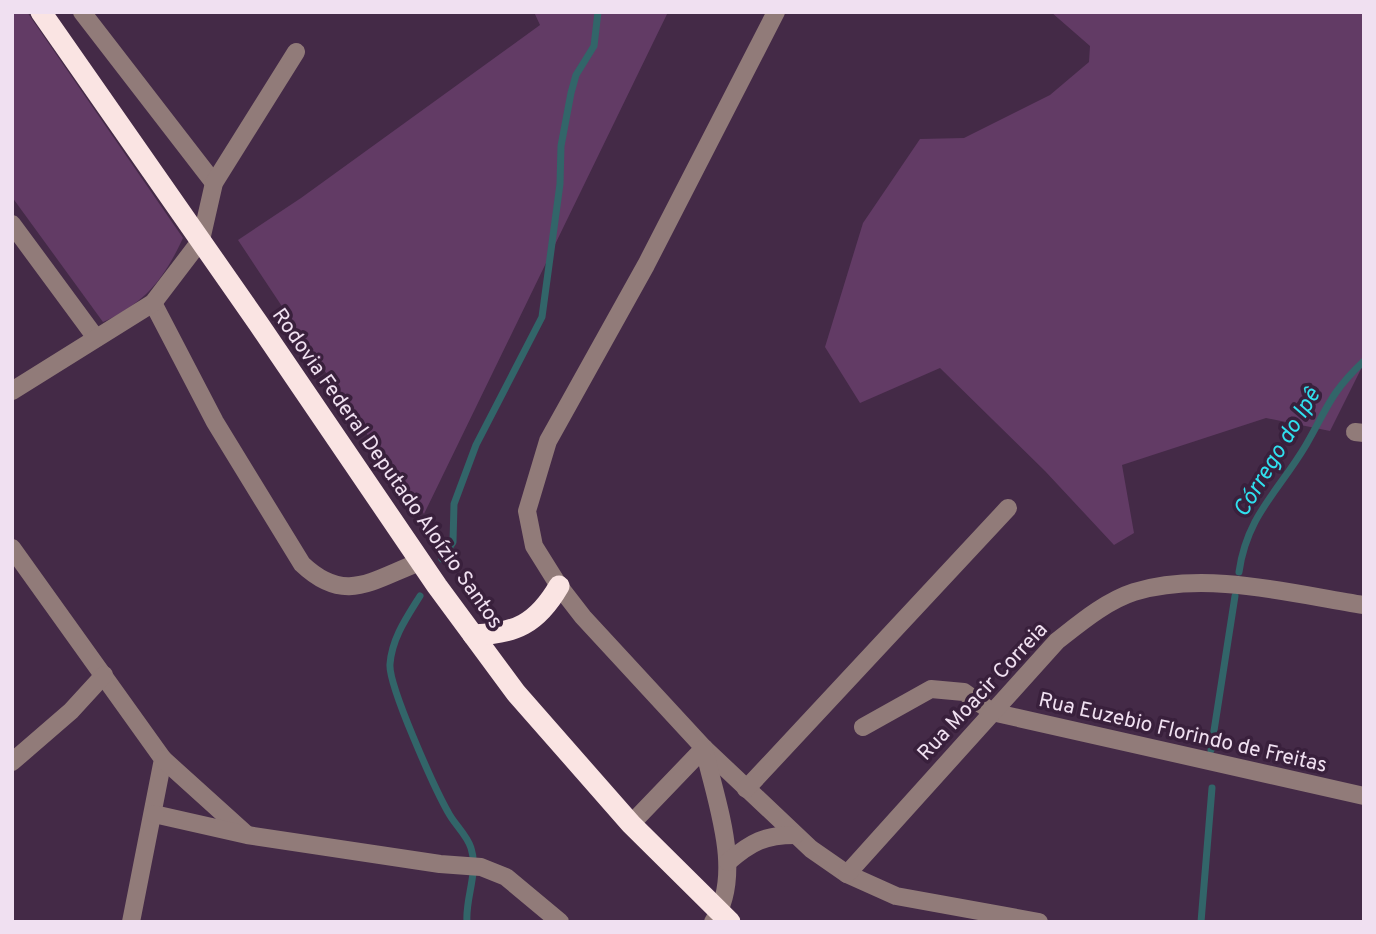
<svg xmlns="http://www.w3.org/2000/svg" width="1376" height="934" font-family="Overpass,sans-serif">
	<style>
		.green { fill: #623b65 }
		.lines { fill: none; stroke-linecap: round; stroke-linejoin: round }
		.stream { stroke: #326569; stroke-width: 7 }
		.minor { stroke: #917b79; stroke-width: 18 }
		.highway { stroke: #fae4e3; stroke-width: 21 }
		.labels { text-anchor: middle; stroke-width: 7; stroke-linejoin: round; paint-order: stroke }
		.street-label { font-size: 21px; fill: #f0e0f1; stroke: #39203c }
		.water-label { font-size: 23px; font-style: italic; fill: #30e0ee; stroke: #39203c }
	</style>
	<rect width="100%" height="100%" fill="#442a47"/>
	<g class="green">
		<path d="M12 12H27L183 238C164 279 145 303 103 322L12 197Z"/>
		<polygon points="534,12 668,12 424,514 364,430 238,240 301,198 540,25"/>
		<polygon points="1051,12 1364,12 1364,363 1330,431 1266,418 1122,465 1134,533 1114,545 1045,471 940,368 860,403 825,347 863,223 920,139 964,138 1050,95 1089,62 1090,46"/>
	</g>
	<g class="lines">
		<g class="stream">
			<polyline points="442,559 453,542 454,504 476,445 542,317 560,184 561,146 571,93 576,75 594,46 598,12"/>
			<path d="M1239 572C1247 515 1279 491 1306 445 1328 407 1330 393 1364 361"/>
			<path d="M420 596C407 617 392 638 390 664 388 685 435 789 448 812 454 824 467 835 471 848 479 872 465 898 467 922"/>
			<polyline points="1211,750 1235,596"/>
			<polyline points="1201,922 1212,788"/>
		</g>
		<g class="minor">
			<polyline points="82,12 214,183"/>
			<polyline points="776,12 646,265 548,441 527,511 534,546 559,586 583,617 704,748 811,849 847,874 896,896 1039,922"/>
			<polyline points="12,224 96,338"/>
			<path d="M153 303 215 422 302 564C345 605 372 580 420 562"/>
			<polyline points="12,391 153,303 201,240 214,183 296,52"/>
			<polyline points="1355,432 1364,433"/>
			<polyline points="12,548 163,759 131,922"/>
			<polyline points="863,727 931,689 964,692 992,712 1364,796"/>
			<path d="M704 748C715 800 745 874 713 922"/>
			<polyline points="163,759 246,834"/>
			<polyline points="12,762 71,711 104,675"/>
			<polyline points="746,789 1008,508"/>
			<polyline points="154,814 247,835 440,864 481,867 506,877 560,922"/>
			<polyline points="631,824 704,748"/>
			<path d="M728 862C751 842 765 835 795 835"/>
			<path d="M847 874 1057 641C1080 623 1106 601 1134 592 1206 570 1292 594 1364 605"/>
		</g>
		<g class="highway">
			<polyline points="41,12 258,323 437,586 516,693 631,824 730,922"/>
			<path d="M473 635C515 634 537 624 559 586"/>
		</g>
	</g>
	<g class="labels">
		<g class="street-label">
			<text transform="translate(388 468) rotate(55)" y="7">Rodovia Federal Deputado Aloízio Santos</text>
			<text transform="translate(982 691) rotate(-47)" y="7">Rua Moacir Correia</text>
			<text transform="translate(1183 732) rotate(13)" y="7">Rua Euzebio Florindo de Freitas</text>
		</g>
		<g class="water-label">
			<text transform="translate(1276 452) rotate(-59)" y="8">Córrego do Ipê</text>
		</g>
	</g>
	<rect width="1376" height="934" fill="none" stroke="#f0e0f1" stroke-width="28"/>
</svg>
